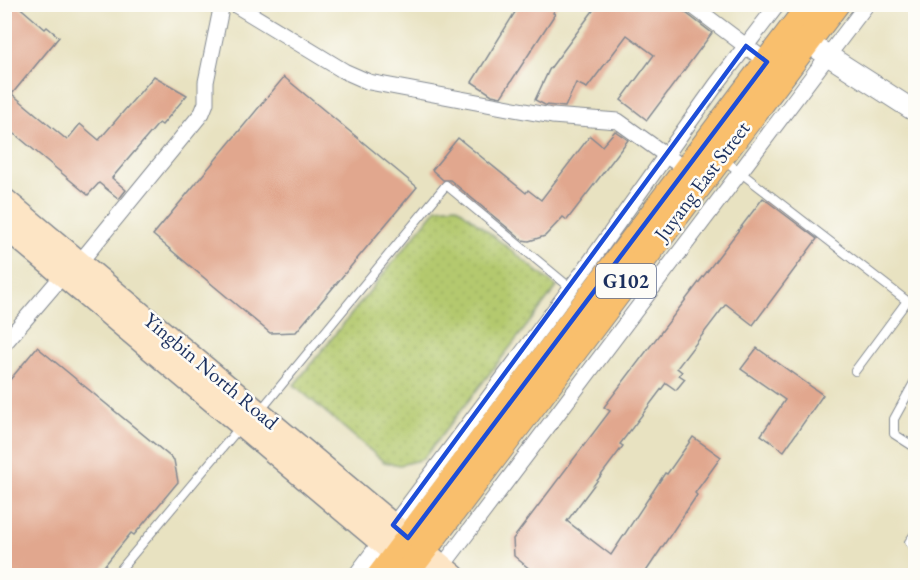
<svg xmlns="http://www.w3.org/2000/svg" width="920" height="580" font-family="'EB Garamond',serif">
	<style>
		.park { fill: url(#park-dots); stroke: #687c66; stroke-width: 1.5 }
		.building { fill: #e1a78e }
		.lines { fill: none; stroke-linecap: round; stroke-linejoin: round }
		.service-casing { stroke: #828890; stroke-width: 10 }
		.minor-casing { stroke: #828890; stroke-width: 17 }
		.tertiary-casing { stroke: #828890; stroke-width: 22 }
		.secondary-casing { stroke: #828890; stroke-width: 25 }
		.trunk-casing { stroke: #828890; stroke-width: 28 }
		.service { stroke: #fff; stroke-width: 8 }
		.minor { stroke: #fff; stroke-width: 15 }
		.tertiary { stroke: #fff; stroke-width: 20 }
		.secondary { stroke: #fde5c5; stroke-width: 22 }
		.trunk { stroke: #f9bf6d; stroke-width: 26 }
		.marked { fill: none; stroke: #1d4ed8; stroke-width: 4.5; stroke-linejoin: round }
		.labels { text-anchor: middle; stroke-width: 5; stroke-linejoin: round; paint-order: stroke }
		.shield { fill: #fdfcf7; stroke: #5f6c8c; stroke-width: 1.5 }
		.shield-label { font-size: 20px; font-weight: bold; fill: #1b2f5e }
		.street-label { font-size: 21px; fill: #1b2f5e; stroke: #fdfcf7 }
	</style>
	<defs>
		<pattern id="park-dots" width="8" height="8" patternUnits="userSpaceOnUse" patternTransform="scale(1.5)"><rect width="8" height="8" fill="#b4c96e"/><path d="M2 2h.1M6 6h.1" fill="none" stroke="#9aad62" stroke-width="1.8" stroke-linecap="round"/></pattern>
	</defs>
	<rect width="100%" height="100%" fill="#fdfcf7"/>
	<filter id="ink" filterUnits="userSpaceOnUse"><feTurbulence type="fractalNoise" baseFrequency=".0167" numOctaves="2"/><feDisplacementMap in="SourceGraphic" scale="12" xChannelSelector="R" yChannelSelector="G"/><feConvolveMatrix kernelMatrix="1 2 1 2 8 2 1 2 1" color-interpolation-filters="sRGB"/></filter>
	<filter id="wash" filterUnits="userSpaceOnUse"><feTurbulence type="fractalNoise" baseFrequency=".008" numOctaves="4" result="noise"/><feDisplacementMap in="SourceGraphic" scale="24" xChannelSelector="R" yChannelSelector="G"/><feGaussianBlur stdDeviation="1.35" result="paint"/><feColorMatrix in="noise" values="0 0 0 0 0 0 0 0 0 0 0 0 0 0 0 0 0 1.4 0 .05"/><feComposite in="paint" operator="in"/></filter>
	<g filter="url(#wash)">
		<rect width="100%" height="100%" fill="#e8e2c1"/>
		<polygon class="park" points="456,206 557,287 423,459 400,465 384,462 294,385 437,208"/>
		<g id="blocks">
			<g class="building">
				<polygon points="4,4 16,4 45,29 47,27 59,37 12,94 67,140 80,124 99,140 154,76 187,95 162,125 159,123 112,178 126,190 119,199 99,183 88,195 4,125"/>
				<polygon points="520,4 558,4 553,13 555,14 501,97 492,95 472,82"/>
				<polygon points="598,4 674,4 712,33 647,120 621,100 654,55 627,35 587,88 576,83 565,107 545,105 535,100 549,70"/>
				<polygon points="284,77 417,187 296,332 270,333 153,235"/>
				<polygon points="615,131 628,140 616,156 567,220 563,217 545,236 529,241 522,240 450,180 443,180 432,170 458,138 526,193 528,190 541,200 590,136 602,146"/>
				<polygon points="763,198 817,239 753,325 726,304 677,368 682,372 679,375 685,379 676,390 666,383 620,444 623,446 567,521 611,555 665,473 667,474 693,437 721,457 695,493 697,495 643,576 538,576 514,556 513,539 610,411 604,407"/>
				<polygon points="37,347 174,460 178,482 134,535 131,533 96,576 4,576 4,387"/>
				<polygon points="757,348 823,395 784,451 761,435 785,400 741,369"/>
			</g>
		</g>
	</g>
	<g filter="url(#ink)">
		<use href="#blocks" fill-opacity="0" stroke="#828890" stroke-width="1.5"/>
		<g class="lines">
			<g class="service-casing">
				<g id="service">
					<polyline points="723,159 907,301 855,371"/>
					<polyline points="916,379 894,419 894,434 916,448"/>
					<polyline points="260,411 446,185 572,289"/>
					<polyline points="916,532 909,542 916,551"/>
					<polyline points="115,576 240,427"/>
				</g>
			</g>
			<g class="minor-casing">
				<g id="minor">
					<polyline points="234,4 344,71 369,82 552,116 618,121 674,161"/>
					<polyline points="690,4 767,62"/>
					<polyline points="80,262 202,113 206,103 206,82 222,4"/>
					<polyline points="4,344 63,275"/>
					<polyline points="355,576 585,269 716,85 778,4"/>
					<polyline points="435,576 867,4"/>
				</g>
			</g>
			<g class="tertiary-casing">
				<polyline id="tertiary" points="807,42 916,112"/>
			</g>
			<g class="secondary-casing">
				<g id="secondary">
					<polyline points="4,199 454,576"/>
					<polyline points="4,226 421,576"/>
				</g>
			</g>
			<g class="trunk-casing">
				<g id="trunk">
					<polyline points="380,576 811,4"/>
					<polyline points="404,576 836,4"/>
				</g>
			</g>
			<use href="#service" class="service"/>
			<use href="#minor" class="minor"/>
			<use href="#tertiary" class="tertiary"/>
			<use href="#secondary" class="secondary"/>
			<use href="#trunk" class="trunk"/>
		</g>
	</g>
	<path class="marked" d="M746 46 767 62 408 538 393 525Z"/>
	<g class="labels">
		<rect class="shield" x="596" y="264" width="60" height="34" rx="4.5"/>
		<g class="shield-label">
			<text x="626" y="288">G102</text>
		</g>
		<g class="street-label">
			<text transform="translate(702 181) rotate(-53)" y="7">Juyang East Street</text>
			<text transform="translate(211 371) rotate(40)" y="7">Yingbin North Road</text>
		</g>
	</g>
	<rect width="920" height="580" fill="none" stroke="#fdfcf7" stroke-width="24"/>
</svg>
